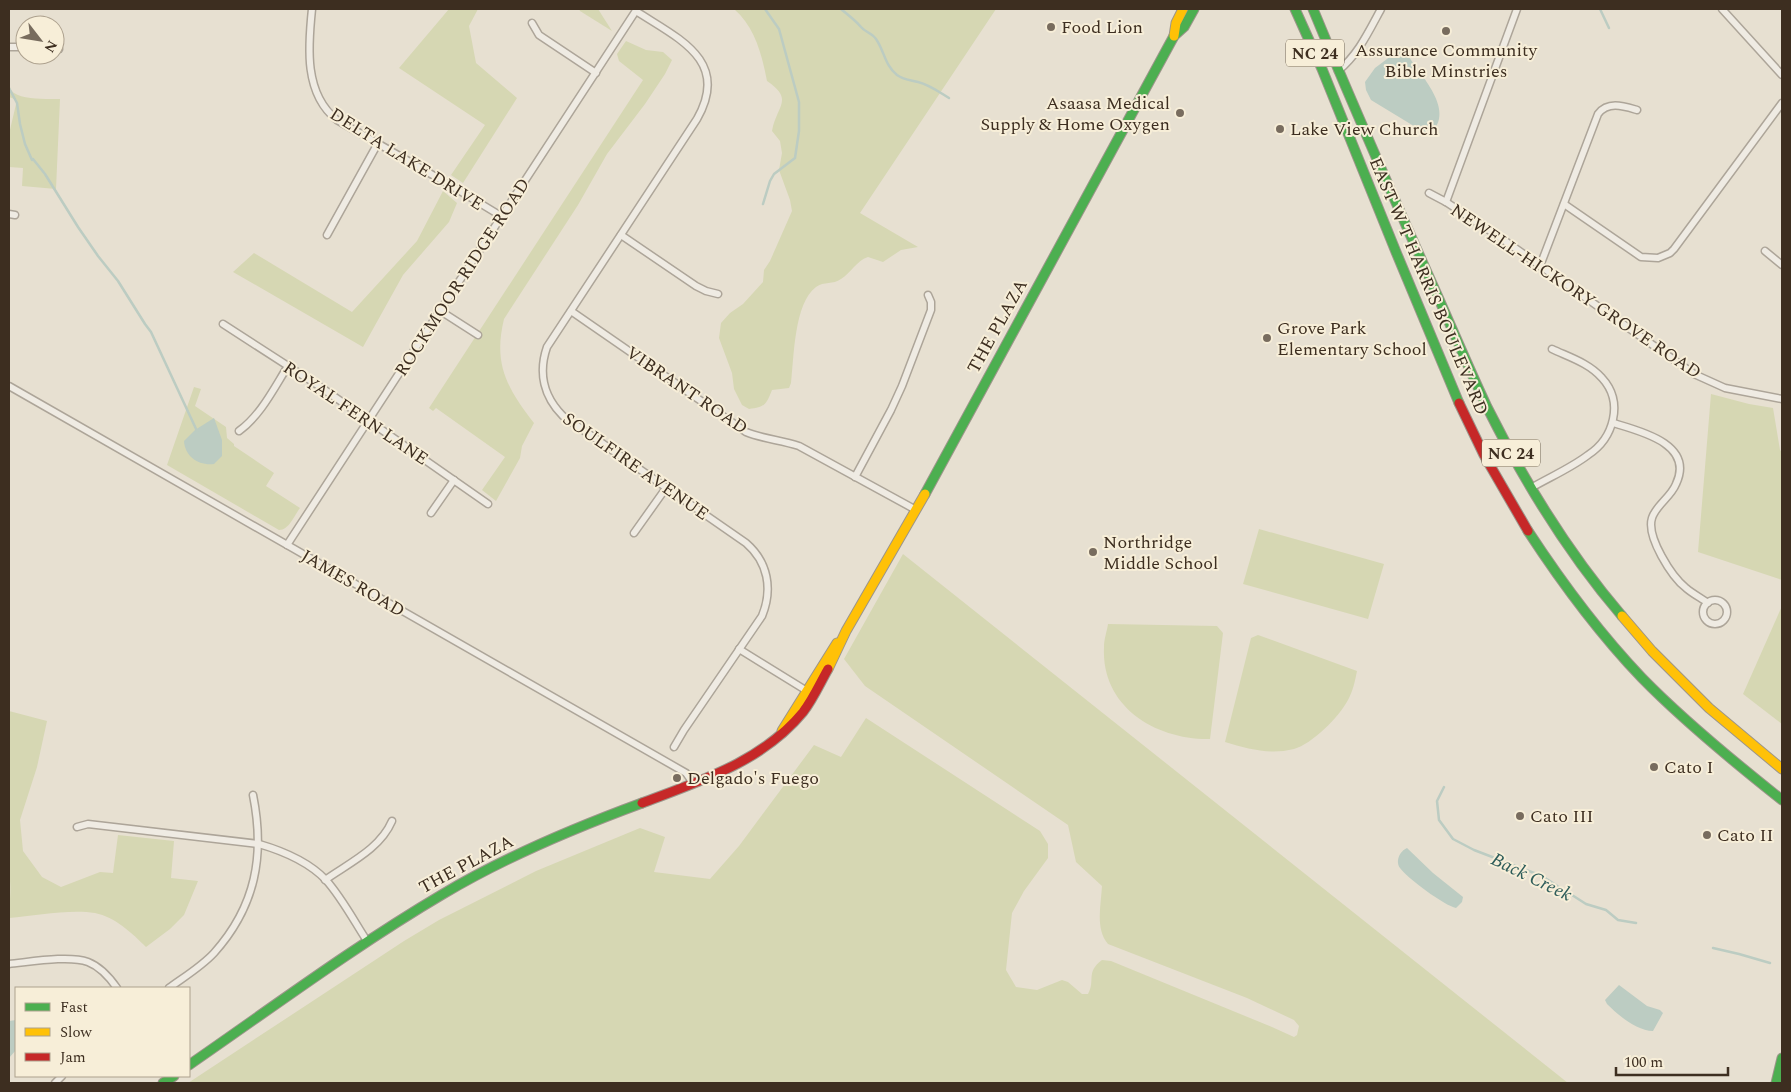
<svg xmlns="http://www.w3.org/2000/svg" width="1791" height="1092" font-family="Spectral,serif">
	<style>
		.green { fill: #d6d7b3 }
		.water { fill: #bcccc2 }
		.lines { fill: none; stroke-linecap: round; stroke-linejoin: round }
		.stream { stroke: #bcccc2; stroke-width: 2.5 }
		.street-casing { stroke: #ada599; stroke-width: 9 }
		.fast-casing { stroke: #9c958a; stroke-width: 11 }
		.slow-casing { stroke: #9c958a; stroke-width: 11 }
		.jam-casing { stroke: #9c958a; stroke-width: 11 }
		.street { stroke: #efebe3; stroke-width: 6 }
		.fast { stroke: #4caf50; stroke-width: 9 }
		.slow { stroke: #ffc107; stroke-width: 9 }
		.jam { stroke: #c62828; stroke-width: 9 }
		.poi-dot { fill: #786c5e; stroke: #f7eed8; stroke-width: 2 }
		.labels { text-anchor: middle; stroke-width: 4; stroke-linejoin: round; paint-order: stroke }
		.shield { fill: #f7eed8; stroke: #756857; stroke-width: 1 }
		.shield-label { font-size: 16px; font-weight: bold; fill: #3d2e20 }
		.poi-label { font-size: 18px; fill: #3d2e20; stroke: #f7eed8; text-anchor: start }
		.street-label { font-size: 18px; fill: #3d2e20; stroke: #f7eed8 }
		.water-label { font-size: 19px; font-style: italic; fill: #2f5d5a; stroke: #f7eed8 }
	</style>
	<rect width="100%" height="100%" fill="#e7e0d1"/>
	<g class="green">
		<polygon points="449,9 478,9 469,26 476,63 517,98 463,183 451,175 485,125 399,68"/>
		<polygon points="579,9 598,9 612,31 580,11"/>
		<path d="M734 9H996L860 213 918 247 901 250 883 262 868 257C856 261 851 273 841 279 833 285 824 281 816 287 794 303 794 358 791 383L789 388 772 390C766 405 765 407 749 409L742 405 734 389 732 373 719 338 721 323 730 313 743 304 763 282 764 270 770 261 792 211 790 200 779 170 782 153 780 141 772 131C776 106 795 100 767 81 762 55 755 27 734 9Z"/>
		<path d="M626 41 646 50 663 52 672 60 665 74 645 104 607 154 578 205 504 319C493 364 507 388 534 423L522 446 520 458 496 501 482 490 505 457 436 408 433 411 429 408 643 80 619 61 617 54Z"/>
		<path d="M9 82C10 86 10 91 14 93 24 100 48 99 60 99L56 189 22 186 23 168 9 167V134L17 100 9 97Z"/>
		<polygon points="443,191 457,203 449,222 403,275 363,347 233,272 254,253 352,312 417,241"/>
		<path d="M194 387 201 389 195 406 226 427 227 438 234 444V446L274 473 266 486 300 508C294 516 289 530 279 530L167 465Z"/>
		<polygon points="1711,394 1749,404 1773,408 1780,450 1782,452 1782,580 1698,552"/>
		<polygon points="1259,529 1384,564 1368,619 1243,584"/>
		<path d="M903 554 1568 1083H188L404 941 439 920 536 871 640 828 665 837 654 872 710 879 739 846 814 745 841 757 866 718 1040 831 1048 844V858L1024 891 1012 913 1006 970 1016 987 1037 990 1062 980 1068 982 1082 994H1088C1096 980 1085 973 1102 960L1111 961 1272 1027 1294 1037 1297 1035 1299 1026 1294 1020 1247 998 1108 944C1095 929 1101 905 1102 886L1076 862 1068 825 865 686 844 659Z"/>
		<polygon points="1782,606 1782,724 1743,694"/>
		<path d="M1108 624 1217 626 1223 633 1210 739C1156 740 1101 707 1104 647 1104 639 1107 631 1108 624Z"/>
		<path d="M1258 635 1357 671C1355 681 1353 691 1348 700 1339 717 1312 744 1294 749 1270 755 1248 749 1225 742L1251 638Z"/>
		<path d="M9 711 47 721 37 767 20 820 23 851 42 877 61 887 100 872 113 873 118 835 174 841 171 878 198 881 184 915 170 929 146 947C132 933 115 917 95 913 69 909 35 916 9 918 9 906 12 887 9 876Z"/>
	</g>
	<g class="water">
		<path d="M1399 50 1407 54C1420 75 1456 110 1431 133L1422 131 1371 100 1366 90 1365 82 1375 68Z"/>
		<path d="M214 418 222 440V456L214 464C199 466 185 457 184 441L195 430Z"/>
		<path d="M1407 848 1433 873 1463 897 1462 902 1456 908C1445 906 1407 878 1400 868 1395 861 1400 851 1407 848Z"/>
		<path d="M1619 985 1647 1006 1660 1010 1663 1013 1653 1031C1637 1031 1618 1015 1607 1004L1605 1000Z"/>
		<polygon points="16,1020 16,1050 9,1058 9,1021"/>
	</g>
	<g class="lines">
		<g class="stream">
			<path d="M841 9C848 15 855 20 861 27 865 32 872 33 876 39 884 50 885 66 897 75 904 80 910 80 918 82 930 85 939 92 949 98"/>
			<polyline points="1600,9 1609,28"/>
			<polyline points="9,88 17,103 20,124 25,144 32,160 33,159 45,174 78,227 98,256 118,281 145,324 151,332 197,431"/>
			<polyline points="763,204 770,181 774,174 795,158 799,131 799,102 779,29 765,9"/>
			<polyline points="1444,787 1437,801 1439,820 1453,839 1474,850 1542,876 1556,885 1566,894 1572,895 1586,904 1606,910 1618,920 1636,923"/>
			<polyline points="1713,948 1739,954 1770,963"/>
		</g>
		<g class="street-casing">
			<g id="street">
				<path d="M312 9C308 47 304 94 337 120L450 185 501 216"/>
				<polyline points="1722,9 1782,75"/>
				<path d="M636 11C677 38 731 60 697 119L547 347C538 373 544 397 563 416L746 543C768 562 773 589 762 616L684 730 674 747"/>
				<polyline points="532,23 539,35 596,73"/>
				<polyline points="9,47 25,47"/>
				<polyline points="55,49 59,49"/>
				<path d="M1338 71C1358 55 1369 31 1381 9"/>
				<polyline points="1429,193 1446,202 1498,236 1694,374 1725,388 1782,399"/>
				<polyline points="1446,202 1517,9"/>
				<polyline points="1564,204 1641,257 1658,258 1670,253 1674,249 1782,103"/>
				<polyline points="9,214 15,215"/>
				<polyline points="327,235 378,143"/>
				<polyline points="621,235 696,286 706,291 718,294"/>
				<polyline points="1765,251 1782,265"/>
				<path d="M1540 266 1598 114C1608 101 1623 106 1637 110"/>
				<polyline points="439,310 478,335"/>
				<path d="M571 311 746 432C763 439 781 440 799 446L916 510"/>
				<polyline points="223,324 319,386 488,504"/>
				<polyline points="9,386 686,773 693,783"/>
				<path d="M1613 423C1640 431 1695 444 1676 484 1671 497 1656 505 1652 518 1646 537 1672 577 1686 588 1693 594 1701 598 1708 603"/>
				<path d="M239 431C261 415 274 388 288 366"/>
				<polyline points="855,477 891,410 902,386 931,310 931,302 928,295"/>
				<path d="M1531 488C1550 477 1571 468 1588 455 1614 438 1624 402 1602 378 1589 363 1569 357 1552 349"/>
				<polyline points="431,513 454,480"/>
				<polyline points="634,533 666,488"/>
				<polyline points="287,545 637,9"/>
				<circle cx="1715" cy="612" r="12"/>
				<polyline points="739,649 807,691"/>
				<path d="M77 827 88 824 259 844C283 851 308 861 326 880 342 898 354 921 367 941"/>
				<path d="M325 880C349 863 380 849 392 821"/>
				<path d="M9 964C30 962 69 955 88 962 101 967 110 978 117 988"/>
				<path d="M169 988C184 977 201 967 214 953 256 906 265 855 253 795"/>
				<polyline points="55,1083 62,1076"/>
			</g>
		</g>
		<g class="fast-casing">
			<g id="fast">
				<polyline points="1295,9 1322,69 1396,252 1459,403"/>
				<path d="M1313 9C1353 106 1395 201 1438 297 1454 333 1470 371 1487 407 1524 481 1568 553 1622 616"/>
				<polyline points="925,494 1174,36 1184,27 1194,9"/>
				<path d="M1528 531C1562 583 1599 633 1642 678 1685 722 1734 762 1782 800"/>
				<path d="M189 1065C273 1007 355 946 443 894 505 857 574 828 642 803"/>
				<polyline points="163,1083 174,1076"/>
				<polyline points="1776,1083 1782,1058"/>
			</g>
		</g>
		<g class="slow-casing">
			<g id="slow">
				<polyline points="1174,36 1176,23 1183,9"/>
				<polyline points="1622,616 1652,651 1709,708 1782,769"/>
				<polyline points="828,669 846,631 925,494"/>
				<polyline points="782,731 837,643"/>
			</g>
		</g>
		<g class="jam-casing">
			<g id="jam">
				<polyline points="1459,403 1484,455 1528,531"/>
				<path d="M642 803C700 781 762 762 803 712 813 699 820 683 828 669"/>
			</g>
		</g>
		<use href="#street" class="street"/>
		<use href="#fast" class="fast"/>
		<use href="#slow" class="slow"/>
		<use href="#jam" class="jam"/>
	</g>
	<g class="poi-dot">
		<circle cx="1051" cy="27" r="5"/>
		<circle cx="1446" cy="31" r="5"/>
		<circle cx="1180" cy="113" r="5"/>
		<circle cx="1280" cy="129" r="5"/>
		<circle cx="1267" cy="338" r="5"/>
		<circle cx="1093" cy="552" r="5"/>
		<circle cx="1654" cy="767" r="5"/>
		<circle cx="677" cy="778" r="5"/>
		<circle cx="1520" cy="816" r="5"/>
		<circle cx="1707" cy="835" r="5"/>
	</g>
	<g class="labels">
		<g class="shield">
			<rect x="1286" y="39.5" width="58" height="27" rx="4"/>
			<rect x="1482" y="439.5" width="58" height="27" rx="4"/>
		</g>
		<g class="shield-label">
			<text x="1315" y="59">NC 24</text>
			<text x="1511" y="459">NC 24</text>
		</g>
		<g class="poi-label">
			<text x="1061" y="33">Food Lion</text>
			<text x="1446" y="56" text-anchor="middle">Assurance Community<tspan x="1446" dy="21">Bible Minstries</tspan></text>
			<text x="1170" y="109" text-anchor="end">Asaasa Medical<tspan x="1170" dy="21">Supply &amp; Home Oxygen</tspan></text>
			<text x="1290" y="135">Lake View Church</text>
			<text x="1277" y="334">Grove Park<tspan x="1277" dy="21">Elementary School</tspan></text>
			<text x="1103" y="548">Northridge<tspan x="1103" dy="21">Middle School</tspan></text>
			<text x="1664" y="773">Cato I</text>
			<text x="687" y="784">Delgado's Fuego</text>
			<text x="1530" y="822">Cato III</text>
			<text x="1717" y="841">Cato II</text>
		</g>
		<g class="street-label">
			<text transform="translate(407 159) rotate(32)" y="6">DELTA LAKE DRIVE</text>
			<text transform="translate(462 277) rotate(-57)" y="6">ROCKMOOR RIDGE ROAD</text>
			<text transform="translate(1429 286) rotate(67)" y="6">EAST W T HARRIS BOULEVARD</text>
			<text transform="translate(1576 291) rotate(34)" y="6">NEWELL-HICKORY GROVE ROAD</text>
			<text transform="translate(997 326) rotate(-61)" y="6">THE PLAZA</text>
			<text transform="translate(687 390) rotate(34)" y="6">VIBRANT ROAD</text>
			<text transform="translate(356 413) rotate(34)" y="6">ROYAL FERN LANE</text>
			<text transform="translate(636 466) rotate(35)" y="6">SOULFIRE AVENUE</text>
			<text transform="translate(353 583) rotate(30)" y="6">JAMES ROAD</text>
			<text transform="translate(466 864) rotate(-28)" y="6">THE PLAZA</text>
		</g>
		<g class="water-label">
			<text transform="translate(1532 876) rotate(26)" y="7">Back Creek</text>
		</g>
	</g>
	<rect width="1791" height="1092" fill="none" stroke="#3d2e20" stroke-width="20"/>
	<rect x="15" y="987" width="175" height="90" fill="#f7eed8" stroke="#ada18e"/>
	<rect x="25" y="1003" width="25" height="8" fill="#4caf50" stroke="#ada18e"/>
	<text x="60" y="1012" font-size="15" fill="#3d2e20">Fast</text>
	<rect x="25" y="1028" width="25" height="8" fill="#ffc107" stroke="#ada18e"/>
	<text x="60" y="1037" font-size="15" fill="#3d2e20">Slow</text>
	<rect x="25" y="1053" width="25" height="8" fill="#c62828" stroke="#ada18e"/>
	<text x="60" y="1062" font-size="15" fill="#3d2e20">Jam</text>
	<g transform="translate(40 40) rotate(121)"><circle r="24" fill="#f7eed8" stroke="#ada18e"/>
	<path d="M0-4L9 19L0 12L-9 19Z" fill="#786c5e"/>
	<text y="-8" font-size="14" font-weight="bold" text-anchor="middle" fill="#3d2e20">N</text>
	</g>
	<path d="M1616 1067v8h112v-8" fill="none" stroke="#3d2e20" stroke-width="2.5"/>
	<text x="1624" y="1067" font-size="15" fill="#3d2e20" stroke="#f7eed8" stroke-width="4" paint-order="stroke">100 m</text>
</svg>
